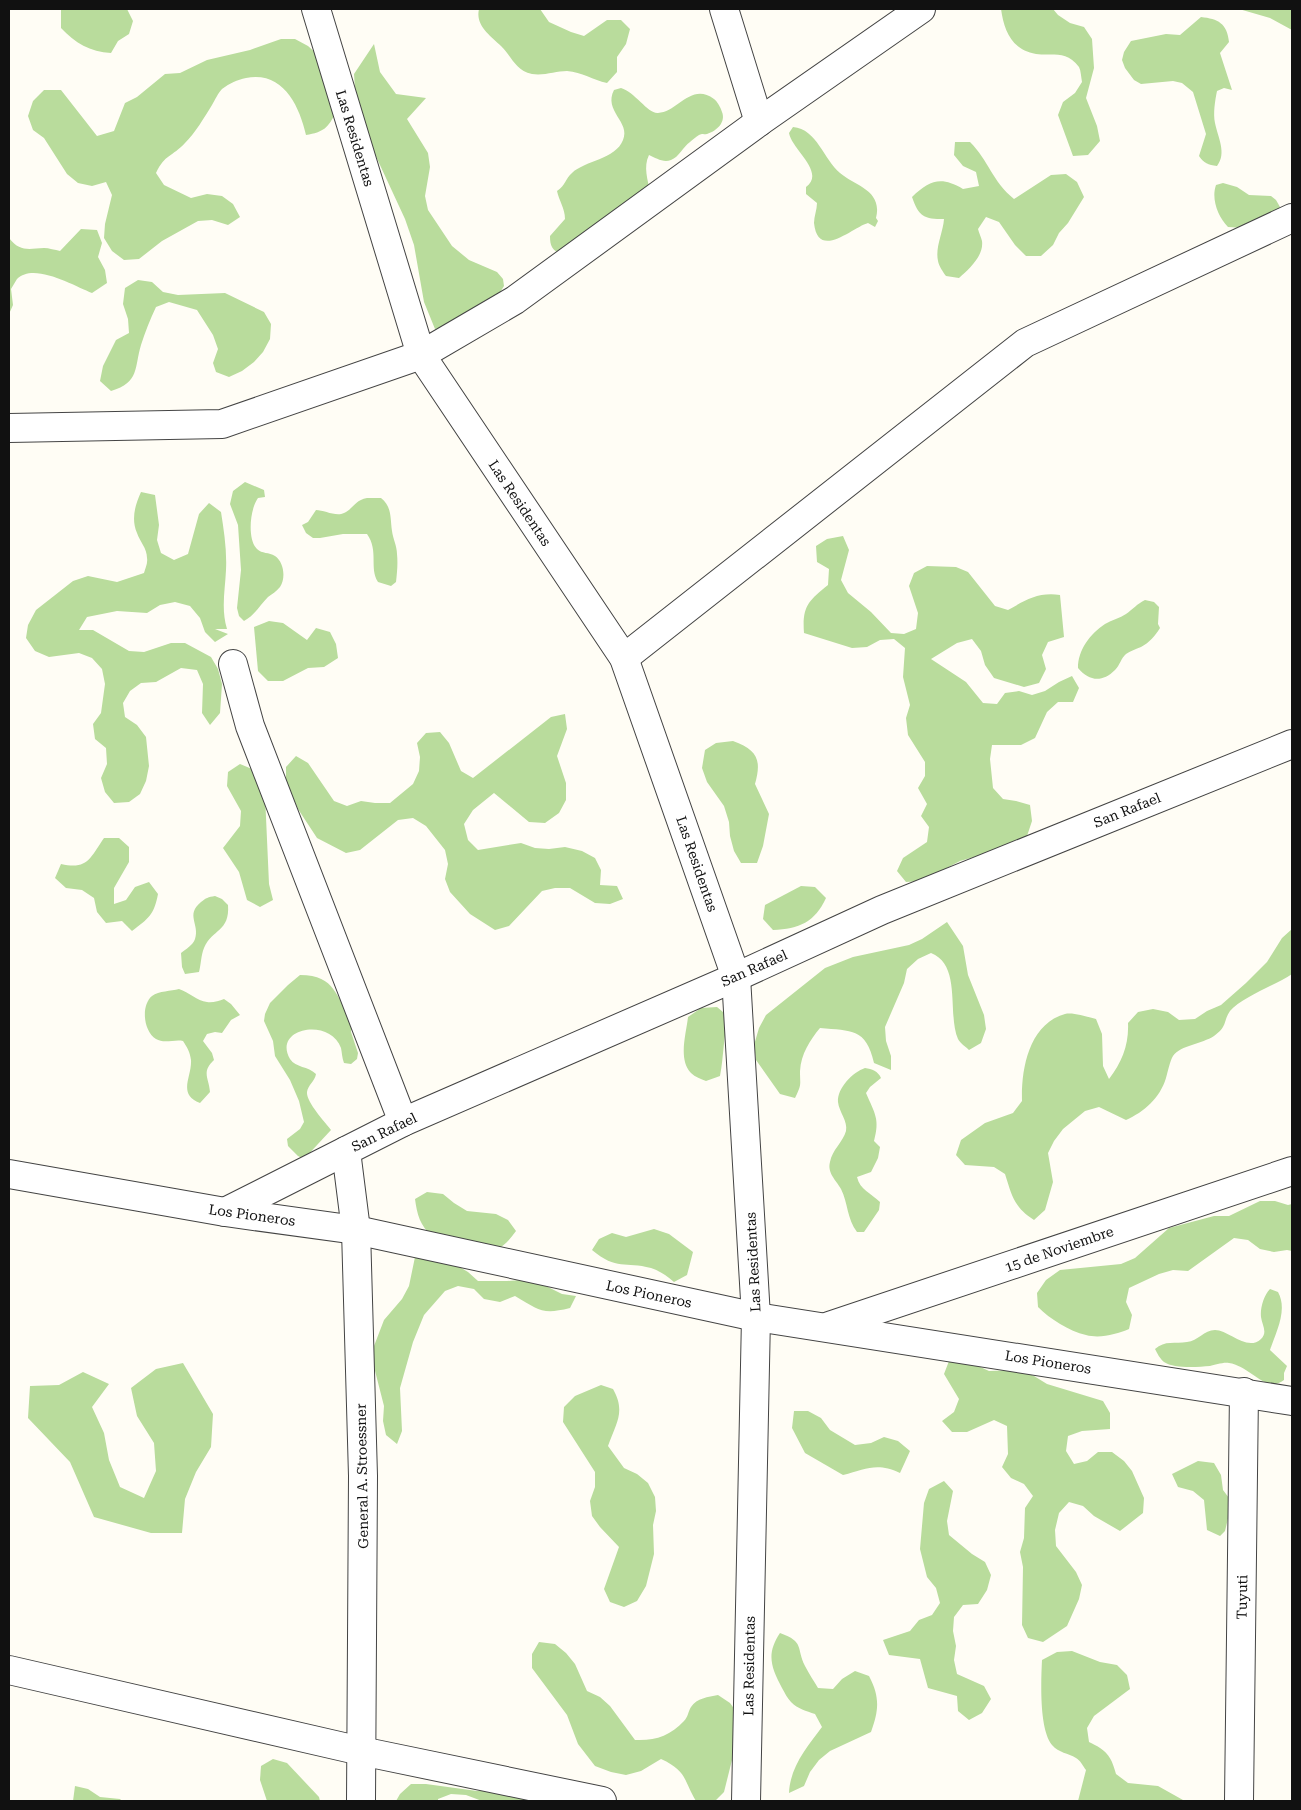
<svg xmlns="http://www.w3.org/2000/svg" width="1301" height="1810" font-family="'Roboto Serif',serif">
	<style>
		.forest { fill: #b9dc9c }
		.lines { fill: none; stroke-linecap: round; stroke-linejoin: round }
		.street-casing { stroke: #444; stroke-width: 30 }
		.street { stroke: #fff; stroke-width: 28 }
		.labels { text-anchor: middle; stroke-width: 5; stroke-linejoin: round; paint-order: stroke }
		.street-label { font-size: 14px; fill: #111; stroke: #fff }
	</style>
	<rect width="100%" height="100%" fill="#fffdf5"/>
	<g class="forest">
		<path d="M61 9H127L133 21 129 34 118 41 111 53C90 52 75 43 61 28Z"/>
		<path d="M479 9H540L549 22 571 32 584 36 607 20H621L630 29 626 44 617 57V72L607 83C593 80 582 72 567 71 556 71 544 76 532 74 515 70 513 58 501 46 491 36 475 26 479 9Z"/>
		<path d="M1001 9H1053L1058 15 1070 23 1084 27 1092 39 1094 68 1086 98 1097 126 1100 141 1088 155 1073 156 1058 115 1063 102 1075 93 1082 82C1081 77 1081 71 1079 67 1066 50 1053 56 1036 54 1012 50 1004 31 1001 9Z"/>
		<polygon points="1239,9 1292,9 1292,30 1270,18"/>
		<path d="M1201 17C1218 19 1227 23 1229 42L1220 53 1232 90 1224 88 1217 91C1215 101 1213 113 1215 123 1218 138 1227 153 1217 166 1208 165 1204 163 1199 156L1206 134 1193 92 1182 83 1173 81 1141 84 1134 80 1125 68 1122 60 1124 52 1131 41 1166 34 1180 35Z"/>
		<path d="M281 39H295L308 46 318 55 336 112C328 128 324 132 306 135 299 105 283 71 246 78 237 80 230 83 222 89 218 93 215 100 212 105 204 118 195 133 185 143 172 157 165 154 156 173L164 185 191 198 207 194 222 196 233 204 240 217 228 225 212 220 198 221 162 241 139 259 124 260 112 251 104 238 105 224 112 195 106 182 92 186 78 183 67 174 44 138 33 130 28 116 33 101 44 90H61L97 136 114 131 125 103 137 97 165 74 180 73 207 60 250 50Z"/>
		<polygon points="374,44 380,72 396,94 426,98 407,119 428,153 430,167 425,196 428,210 452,246 469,260 497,272 503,279 504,286 499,294 465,325 435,329 424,302 414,245 405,219 367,137 356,105 354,74"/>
		<path d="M621 88C635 92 648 114 658 113 678 112 691 82 714 99 717 101 721 108 722 112 726 122 717 131 707 134 702 135 704 133 699 135 696 137 693 139 690 142 683 147 679 157 671 160 663 163 656 158 649 155 643 167 648 180 650 192L561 254C552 250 550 246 550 236L565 219C565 208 559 201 557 191 566 185 565 179 572 173 584 161 616 159 623 140 631 122 603 111 614 90Z"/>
		<path d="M793 127C817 129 824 160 840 173 855 186 883 190 876 218L878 221 875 227 868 223C853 227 818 261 814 223 814 216 817 210 817 203L806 194V187C826 172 792 150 789 133Z"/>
		<path d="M955 142H970C989 161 992 181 1014 199L1051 175 1066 174 1077 182 1084 197 1068 223 1059 233 1053 245 1041 256H1026L1015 245 999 222 986 217 978 229C979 233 981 237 982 241 984 256 969 269 959 278L946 276C943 272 939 266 938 261 935 247 943 233 944 219 924 219 919 217 912 197 930 180 941 176 963 189L979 186 976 172 963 166 954 155Z"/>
		<path d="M1223 183 1237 187 1249 195 1271 196 1276 200 1280 207 1272 217 1244 228 1228 227C1218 217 1211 199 1216 185Z"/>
		<path d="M81 229 97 230 102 243 98 257 105 270 107 283 92 293C74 286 34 262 17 279 15 282 13 286 11 289L13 305 9 314V238C20 252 28 249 44 248 49 248 55 250 60 251Z"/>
		<path d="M138 280 152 282 163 292 178 295 225 293 264 312 271 324 270 339 263 352 254 362 242 371 229 377 216 372 213 363 218 349 213 335 197 310 169 302 156 307C150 320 145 332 141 345 134 368 140 382 111 391L100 381 103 366 116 340 129 333 128 319 123 304 125 288Z"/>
		<path d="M245 482 264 490 265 497 258 498C250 509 247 539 257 549 262 554 269 552 275 556 284 562 286 578 280 587 277 591 272 594 268 597 260 605 255 615 244 621L239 616 237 608 241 570 238 525 230 504 233 491Z"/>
		<path d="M141 492 155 495 159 525 157 540 161 553 174 560 188 554 199 514 209 503 221 512C224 531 227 551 226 570 225 591 221 609 227 629H215L228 634 215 642 205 632 200 618 190 606 175 602 160 605 147 613 117 611 87 617 79 630H93L129 651 144 652 171 643H185L211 657 218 669 222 684 220 713 210 725 202 713 203 684 197 670 181 668 156 682 141 683 130 691 123 703 125 717 137 725 146 737 149 766 146 781 140 794 129 802 114 803 105 792 101 778 107 764 106 748 95 739 93 724 101 713 105 684 102 669 92 658 79 653 49 657 35 651 26 638 28 625 36 610 73 581 88 576 117 582 144 573C145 569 148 563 147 558 147 548 140 542 137 533 131 519 135 505 141 492Z"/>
		<path d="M367 498H381C392 507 390 517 392 531 393 539 397 546 397 554 398 564 397 573 396 582L391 586 378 582C369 568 379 551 367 534H343L320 538H313L306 533 302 525 308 522 316 510C324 510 336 517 344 513 353 509 355 500 367 498Z"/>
		<path d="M843 536 849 550 841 580 848 593 871 612 891 633 904 634 916 629 918 613 909 586 914 573 927 566 956 567 968 572 995 606 1008 610C1026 600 1038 592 1060 595L1064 637 1048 642 1042 655 1046 669 1039 683 1024 687 994 678 985 665 981 651 972 639 957 643 931 659 966 682 983 703 997 704 1005 693 1019 691 1032 695 1045 691 1059 682 1072 676 1079 688 1073 702H1058L1047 712 1035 738 1021 745H992L990 759 993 788 1003 799 1016 801 1030 805 1032 821 1027 836 1016 845 960 861 922 881 906 882 897 871 903 858 927 842 929 827 921 816 927 804 918 788 925 776V762L908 735 906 718 910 705 903 677 905 648 894 639 880 640 867 647 852 648 804 633C802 607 808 601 828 585L829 569 817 562 816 546 827 539Z"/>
		<path d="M1145 600 1154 602 1159 607 1158 624 1160 628C1155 636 1149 643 1141 647 1136 649 1130 651 1126 654 1121 658 1120 665 1115 670 1102 683 1089 681 1078 668 1078 650 1090 634 1105 624 1112 620 1120 618 1126 614 1133 609 1137 604 1145 600Z"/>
		<polygon points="269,621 283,623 307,640 316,628 330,632 336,644 338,658 324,667 308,668 283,681 268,681 258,671 254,627"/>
		<polygon points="565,714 567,729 557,756 566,783 566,800 559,813 545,823 529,822 494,793 473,810 464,824 468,840 478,850 521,843 535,848 549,849 565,847 582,851 595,858 601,870 600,885 617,886 623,899 610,904 595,903 570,888 555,888 542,891 509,926 495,930 470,914 450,892 445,879 448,864 445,850 426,826 413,818 398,820 360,850 346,853 317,838 298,809 286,782 286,767 296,756 308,763 334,801 347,806 361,801 375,803 390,803 413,784 419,771 420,757 417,743 426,733 440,732 449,743 461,771 473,778 551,717"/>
		<path d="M733 741C757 750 762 759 755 784L769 814 763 846 757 863H741L734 851 730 836 729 822 724 806 707 782 702 768 705 750 716 743Z"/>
		<polygon points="240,764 252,769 265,795 269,884 273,900 260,907 247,900 239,872 223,848 240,826 241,811 227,786 228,772"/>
		<path d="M104 838H119L129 847V862L114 888V904L126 900 135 887 149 882 158 894C154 915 149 918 132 931L122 921 106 923 97 912 94 898 82 890 66 888 55 878 61 864C88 870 90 858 104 838Z"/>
		<path d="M801 886 815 887 826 898C815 922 799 929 773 930L763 919 765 905Z"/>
		<path d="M215 896 222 899 228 905C230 932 212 929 204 948 201 955 201 965 199 972L185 974 182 967 181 953C186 949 193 945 195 939 200 924 185 915 201 902 206 898 208 897 215 896Z"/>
		<path d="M947 922 963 946 968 975 984 1015 986 1029 981 1043 969 1050C966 1047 960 1043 958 1039 947 1014 962 965 931 953L918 959 907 969 904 983 885 1027 886 1041 891 1056V1070L874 1063C866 1028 852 1031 820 1028 810 1040 801 1054 800 1071 800 1085 802 1084 795 1098L780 1094 756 1060 754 1045 759 1028 766 1015 825 968 853 957 909 945 922 939Z"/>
		<path d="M1292 929V974C1276 985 1242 997 1230 1011 1223 1021 1228 1026 1214 1036 1202 1044 1181 1045 1173 1056 1170 1061 1168 1071 1166 1078 1160 1098 1144 1112 1126 1120L1099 1107 1085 1111 1063 1129 1054 1141 1048 1153 1053 1182 1045 1210 1034 1220C1014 1207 1012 1196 1005 1174L994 1167 965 1165 956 1155 961 1140 985 1123 1013 1113 1022 1101C1021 1069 1029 1024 1065 1014 1073 1012 1087 1017 1096 1019L1102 1034 1103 1066 1109 1079C1122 1062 1129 1045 1128 1023L1138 1012 1153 1009 1168 1012 1179 1020 1195 1019 1207 1011 1221 1005 1246 983 1267 962 1282 938Z"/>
		<path d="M300 975C337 975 334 998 353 1018L351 1032 358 1053 357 1059 351 1064 344 1063C342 1058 342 1053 341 1048 330 1017 272 1028 290 1059 296 1068 308 1066 316 1074 315 1081 308 1085 307 1092 306 1102 325 1122 331 1130L304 1159 298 1156 288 1146 287 1139 300 1129 304 1122 299 1101 290 1080 275 1056 273 1041 264 1021 265 1014 270 1003 288 985Z"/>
		<path d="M179 989C189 992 197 1001 207 1002 212 1003 219 1001 224 999L231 1004 240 1015 231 1020 222 1033 215 1032 207 1034 203 1041 212 1053 214 1060C201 1072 209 1078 210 1092L200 1103C177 1094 192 1077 191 1060 190 1052 187 1047 183 1041 175 1039 164 1044 156 1039 143 1031 141 1005 152 996 159 991 171 991 179 989Z"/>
		<path d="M717 1007 729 1017C723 1036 724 1056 720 1076L706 1081C701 1079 695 1077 691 1073 678 1059 686 1035 688 1017L701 1008Z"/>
		<path d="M865 1068C872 1069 878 1071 881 1078L870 1087 866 1093C875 1114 880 1119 874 1141L880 1147 878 1158 871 1172 857 1177C860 1190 871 1193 880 1202L879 1210 864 1232H857C847 1219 848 1203 841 1189 836 1180 827 1173 830 1162 832 1150 843 1142 846 1131 848 1121 839 1112 838 1102 837 1088 853 1072 865 1068Z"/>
		<path d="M427 1192 443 1194 454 1203 467 1211 496 1214 508 1220 516 1231C510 1239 503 1249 492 1250 486 1250 435 1239 432 1236 420 1226 417 1214 415 1199Z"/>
		<path d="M1260 1201H1275L1288 1205 1292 1204V1251L1287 1250 1274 1252 1260 1249 1248 1240 1234 1238 1188 1271 1173 1270 1159 1274 1129 1288 1126 1302 1132 1315 1129 1329C1117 1334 1100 1339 1086 1335 1069 1331 1050 1319 1038 1307L1037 1293 1046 1280 1060 1270 1121 1264 1135 1258 1169 1228 1214 1216H1229Z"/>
		<path d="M654 1229 669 1234 693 1252 687 1275 674 1282C667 1276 660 1271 651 1268 625 1261 617 1271 592 1250L599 1239 612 1233 626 1237Z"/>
		<path d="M415 1257H443L468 1272 478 1281H507L522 1280 536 1281 562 1294 576 1296 570 1308C542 1315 539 1310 515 1296L500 1302 484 1299 474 1289 458 1286 445 1291 424 1315 413 1342 400 1388 402 1431 397 1444 386 1435 383 1421 384 1406 373 1363 374 1346 384 1320 402 1299 409 1286Z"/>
		<path d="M1270 1289 1278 1292C1288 1310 1276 1332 1270 1350L1287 1366 1284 1373V1380C1266 1394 1250 1366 1229 1363 1223 1362 1215 1365 1210 1366 1198 1367 1174 1369 1164 1362 1160 1359 1157 1353 1155 1349 1165 1340 1175 1344 1187 1342 1198 1341 1204 1330 1215 1330 1229 1330 1247 1352 1261 1339 1268 1332 1262 1325 1261 1317 1260 1308 1264 1295 1270 1289Z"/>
		<polygon points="963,1359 989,1371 1019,1370 1034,1376 1047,1384 1103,1401 1110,1413 1110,1429 1082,1431 1068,1436 1066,1451 1074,1464 1087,1461 1098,1452 1112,1452 1124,1461 1132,1471 1144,1498 1143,1513 1120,1531 1094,1516 1083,1506 1069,1502 1059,1513 1055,1530 1056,1546 1076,1572 1082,1585 1079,1599 1067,1626 1043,1642 1028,1638 1022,1625 1023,1567 1020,1552 1024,1538 1025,1508 1033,1496 1024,1484 1011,1478 1002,1467 1008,1454 1007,1426 994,1420 967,1432 952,1432 942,1421 954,1412 959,1399 944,1374 949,1361"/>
		<polygon points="183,1363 213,1414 211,1447 196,1472 185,1499 182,1533 151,1533 94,1517 70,1462 28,1418 30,1386 59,1385 83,1372 109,1384 92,1407 104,1433 109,1460 120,1487 144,1498 156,1471 154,1443 137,1416 131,1388 156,1369"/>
		<path d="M601 1385 613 1389C626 1412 616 1423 608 1446L624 1468 637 1474 648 1483 655 1497 656 1511 653 1525 654 1554 646 1586 637 1601 624 1607 610 1602 604 1589 619 1547 600 1527 592 1516 590 1501 595 1487V1472L563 1422 564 1407 575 1396Z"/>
		<path d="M794 1411H808L821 1418 830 1430 855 1445 871 1443 884 1437 898 1441 910 1451 900 1473C877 1462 866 1469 843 1475L805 1453 792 1428Z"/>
		<polygon points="1198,1461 1214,1463 1221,1475 1223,1490 1232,1502 1225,1531 1220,1536 1207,1530 1204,1500 1193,1491 1178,1487 1172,1474"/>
		<polygon points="944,1481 953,1491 947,1521 949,1535 972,1554 985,1562 991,1575 987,1590 978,1604 963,1605 954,1617 953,1631 956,1646 954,1660 957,1674 984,1686 991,1699 982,1713 969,1720 958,1711 957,1696 928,1688 920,1659 889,1655 883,1640 910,1631 919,1620 932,1615 940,1603 936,1588 927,1577 920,1549 924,1503 929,1489"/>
		<path d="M780 1633C805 1642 796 1648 805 1666 809 1674 814 1681 818 1688L833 1689 842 1679 855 1671 869 1676C880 1697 879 1710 871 1732L830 1751 819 1760 810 1772 804 1786 789 1793C790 1767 807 1747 822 1727L815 1714C806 1711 798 1709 791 1702 787 1698 785 1693 782 1688 771 1667 766 1654 780 1633Z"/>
		<path d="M539 1642 555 1644 566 1653 575 1664 587 1691 600 1697 610 1706 635 1740C655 1741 670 1736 684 1721 688 1717 688 1712 691 1707 697 1698 708 1697 718 1695L730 1703 738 1714 732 1760 724 1792 715 1801H696C683 1779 687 1771 661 1759L641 1771 626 1775 611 1772 595 1766 578 1744 567 1715 532 1668V1654Z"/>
		<path d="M1072 1651 1100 1662 1117 1665 1127 1675 1130 1689 1094 1716 1087 1728 1089 1742C1106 1750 1111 1755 1116 1774L1128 1783 1158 1786 1183 1800 1197 1801H1078L1086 1770C1083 1766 1080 1760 1076 1758 1068 1753 1059 1753 1052 1745 1039 1729 1041 1681 1042 1660L1057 1652Z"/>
		<polygon points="273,1759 287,1763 319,1797 320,1801 267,1801 260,1780 261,1766"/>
		<polygon points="411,1784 426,1784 477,1791 507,1789 522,1793 530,1801 482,1801 466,1795 451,1794 438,1799 438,1801 396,1801 400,1794"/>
		<polygon points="75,1786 88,1789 100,1797 120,1799 122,1801 73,1801"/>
	</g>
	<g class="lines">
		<g class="street-casing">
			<g id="street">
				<polyline points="316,9 421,355 624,658 736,977 756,1317 746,1801"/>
				<polyline points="724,9 759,122"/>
				<polyline points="9,428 222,424 421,355 515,300 759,122 921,9"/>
				<polyline points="624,658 1025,343 1292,218"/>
				<polyline points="233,664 250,726 403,1122"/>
				<polyline points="346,1151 356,1230 363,1476 361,1801"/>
				<polyline points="9,1174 225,1212 356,1230 756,1317 1292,1401"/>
				<polyline points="225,1212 403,1122 736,977 882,910 1292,744"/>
				<polyline points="829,1326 1292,1171"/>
				<polyline points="9,1670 361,1751 602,1801"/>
				<polyline points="1239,1801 1244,1392"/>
			</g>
		</g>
		<use href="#street" class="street"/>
	</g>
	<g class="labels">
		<g class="street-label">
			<text transform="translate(355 138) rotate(73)" y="5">Las Residentas</text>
			<text transform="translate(520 503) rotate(56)" y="5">Las Residentas</text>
			<text transform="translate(1127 810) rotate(-22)" y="5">San Rafael</text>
			<text transform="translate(697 864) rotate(71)" y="5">Las Residentas</text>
			<text transform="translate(754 968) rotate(-24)" y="5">San Rafael</text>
			<text transform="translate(384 1132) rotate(-26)" y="5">San Rafael</text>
			<text transform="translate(252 1215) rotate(8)" y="5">Los Pioneros</text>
			<text transform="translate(1059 1249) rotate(-19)" y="5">15 de Noviembre</text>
			<text transform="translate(753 1262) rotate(-93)" y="5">Las Residentas</text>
			<text transform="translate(649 1294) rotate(12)" y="5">Los Pioneros</text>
			<text transform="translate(1048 1362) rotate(9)" y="5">Los Pioneros</text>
			<text transform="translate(362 1476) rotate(-91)" y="5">General A. Stroessner</text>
			<text transform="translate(1242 1597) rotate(-89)" y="5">Tuyuti</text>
			<text transform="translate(749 1666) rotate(-89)" y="5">Las Residentas</text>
		</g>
	</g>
	<rect width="1301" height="1810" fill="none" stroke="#111111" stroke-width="20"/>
</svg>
